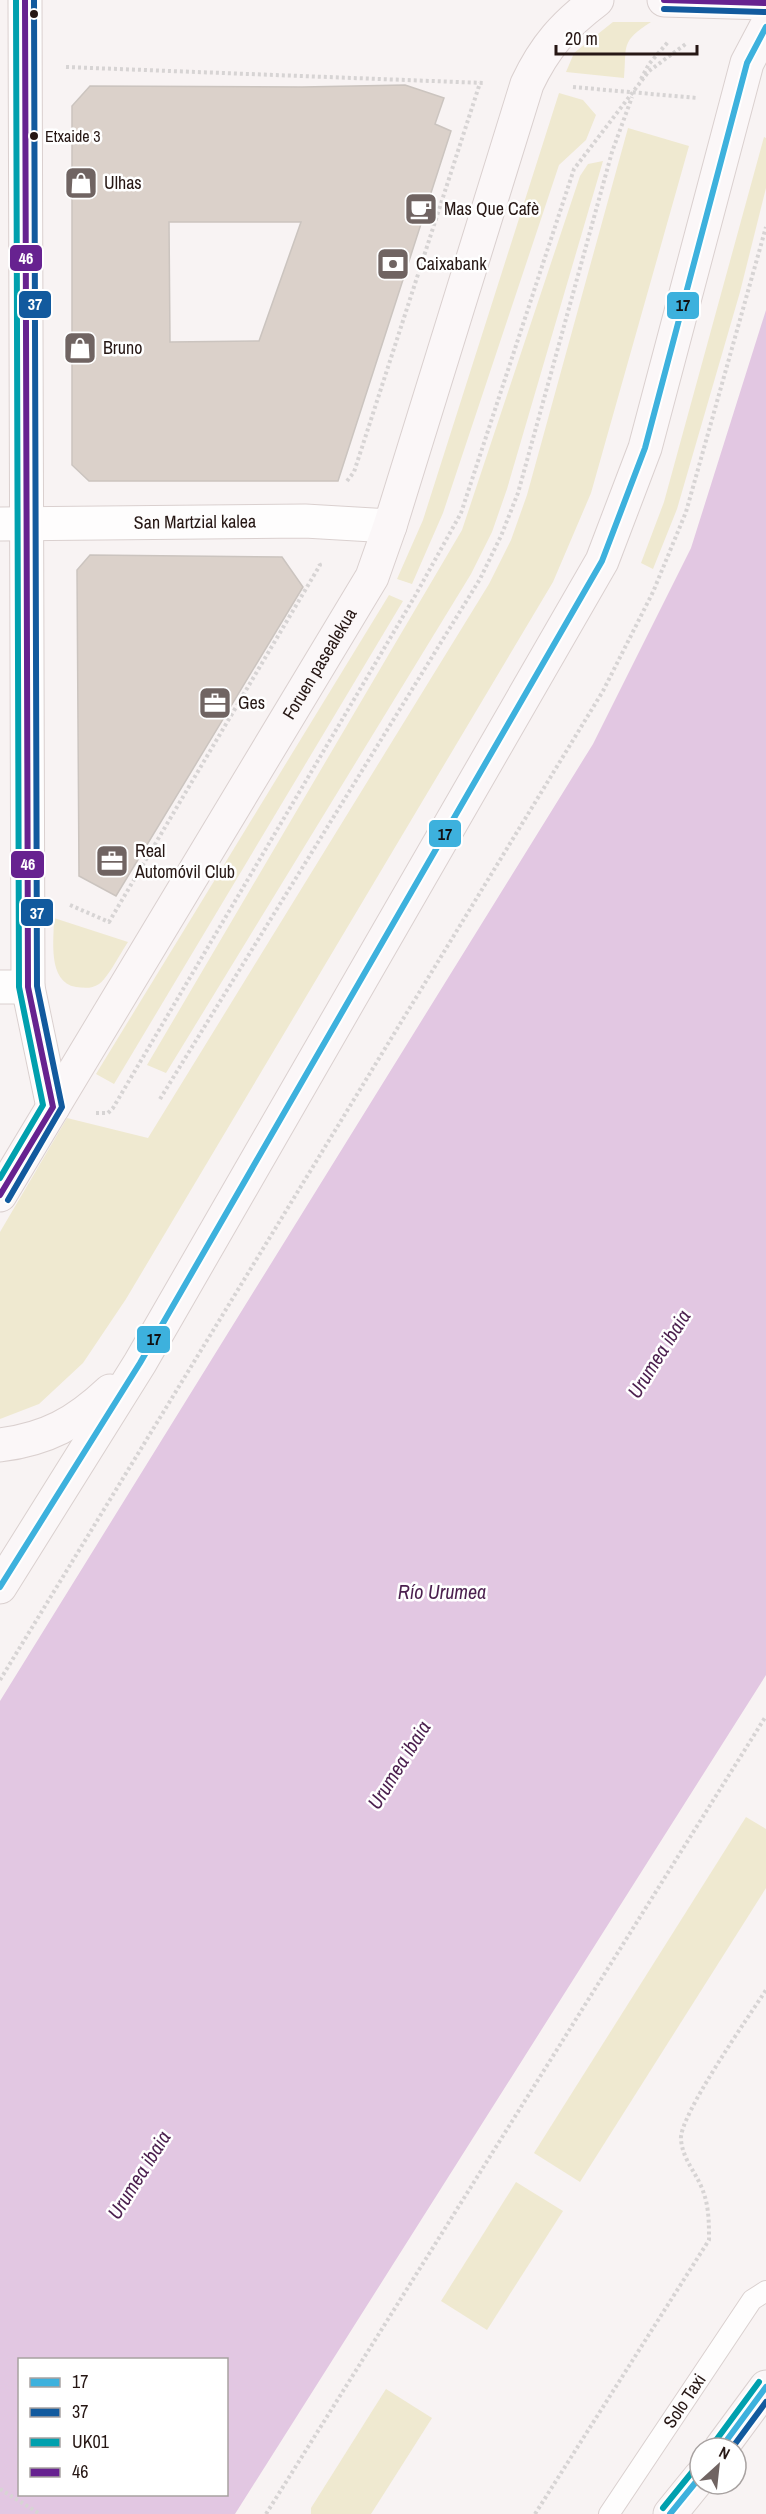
<svg xmlns="http://www.w3.org/2000/svg" width="766" height="2514" font-family="'Archivo Narrow',sans-serif">
	<style>
		.green { fill: #efe9d0 }
		.water { fill: #e2c7e2; fill-rule: evenodd }
		.building { fill: #dbd1ca; stroke: #cbc4bf; stroke-width: 1.5; fill-rule: evenodd }
		.lines { fill: none; stroke-linecap: round; stroke-linejoin: round }
		.lane-casing { stroke: #dad0cf; stroke-width: 22 }
		.street-casing { stroke: #dad0cf; stroke-width: 35 }
		.secondary-casing { stroke: #dad0cf; stroke-width: 35 }
		.path { stroke: #d7d4d4; stroke-width: 4; stroke-dasharray: 3 3; stroke-linecap: butt }
		.lane { stroke: #fefdfd; stroke-width: 20 }
		.street { stroke: #fefdfd; stroke-width: 33 }
		.secondary { stroke: #fbf7f8; stroke-width: 33 }
		.bus-1-casing { stroke: #fff; stroke-width: 10 }
		.bus-2-casing { stroke: #fff; stroke-width: 10 }
		.bus-3-casing { stroke: #fff; stroke-width: 10 }
		.bus-4-casing { stroke: #fff; stroke-width: 10 }
		.bus-1 { stroke: #3db1dd; stroke-width: 6 }
		.bus-2 { stroke: #125a9e; stroke-width: 6 }
		.bus-3 { stroke: #00a0ae; stroke-width: 6 }
		.bus-4 { stroke: #672290; stroke-width: 6 }
		.bus-dot { fill: #261714; stroke: #fff; stroke-width: 2 }
		.labels { text-anchor: middle; stroke-width: 5; stroke-linejoin: round; paint-order: stroke }
		.bus-label { font-size: 16px; fill: #261714; stroke: #fff; text-anchor: start }
		.poi-label { font-size: 18px; fill: #261714; stroke: #fff; text-anchor: start }
		.street-label { font-size: 18px; fill: #261714; stroke: #fff }
		.water-label { font-size: 20px; font-style: italic; fill: #4b1f4e; stroke: #fff }
		.line-badge { stroke: #fff; stroke-width: 2 }
		.badge-label { font-size: 16px; text-anchor: middle; font-weight: bold; fill: #fff }
		.pale-badge-label { font-size: 16px; text-anchor: middle; font-weight: bold; fill: #111 }
	</style>
	<rect width="100%" height="100%" fill="#f8f3f3"/>
	<g class="green">
		<path d="M613 22H651C620 42 627 45 624 78L566 72 574 53Z"/>
		<polygon points="559,93 583,100 596,115 586,140 559,165 443,513 412,584 397,579 423,520"/>
		<polygon points="628,128 689,146 591,493 553,582 126,1299 83,1363 39,1404 0,1419 0,1232 67,1118 148,1138 489,584 511,540 527,495"/>
		<polygon points="764,137 766,138 766,188 740,292 677,509 653,569 641,563 664,502"/>
		<polygon points="603,161 507,489 492,532 471,574 166,1073 147,1065 462,530 580,176 588,164"/>
		<polygon points="389,595 403,601 114,1084 96,1074"/>
		<path d="M54 918 128 942C121 952 108 978 99 984 92 989 84 988 76 987 47 982 54 939 54 918Z"/>
		<polygon points="746,1817 766,1829 766,1888 580,2182 534,2153"/>
		<polygon points="516,2182 563,2211 487,2330 441,2301"/>
		<polygon points="386,2389 432,2418 371,2514 311,2514 311,2508"/>
	</g>
	<path class="water" d="M766 310V1675L235 2514H0V1701L593 744 691 548ZM20 2360H226V2494H20Z"/>
	<g class="building">
		<path d="M405 85 444 98 435 124 451 131 338 481H89L72 465V106L90 86 302 87ZM169 222H301L259 341 170 342Z"/>
		<polygon points="90,555 282,557 303,587 116,896 79,876 77,570"/>
	</g>
	<g class="lines">
		<g class="lane-casing">
			<g id="lane">
				<path id="s1" d="M609 2514 752 2300 766 2291"/>
			</g>
		</g>
		<g class="street-casing">
			<g id="street">
				<polyline points="25,0 28,987 53,1107"/>
				<path id="s2" d="M0 524 305 521 390 526"/>
				<polyline points="0,987 28,987"/>
			</g>
		</g>
		<g class="secondary-casing">
			<g id="secondary">
				<polyline points="664,0 766,3"/>
				<path id="s3" d="M0 1195 372 577 390 526 527 84C545 46 564 25 597 0"/>
				<path d="M0 1445C47 1439 76 1423 110 1391"/>
				<polyline points="0,1587 140,1363 602,561 645,448 747,63 766,27"/>
				<polyline points="721,2448 766,2387"/>
				<polyline points="670,2514 700,2477"/>
			</g>
		</g>
		<g class="path">
			<polyline points="66,67 484,83"/>
			<polyline points="641,79 649,64 668,42"/>
			<polyline points="573,87 697,98"/>
			<polyline points="347,481 354,472 480,83"/>
			<polyline points="70,905 109,922 320,565 319,563"/>
			<polyline points="160,1099 480,579 501,536 518,493 612,152 632,97"/>
			<polyline points="96,1113 108,1113 113,1108 415,596 461,513 574,169 649,71 687,43"/>
			<polyline points="0,1680 603,691 653,592 686,512 766,227"/>
			<polyline points="0,2489 40,2514"/>
			<polyline points="266,2514 766,1716"/>
			<path d="M535 2514 709 2240C709 2221 709 2204 701 2186 694 2170 683 2159 681 2140 678 2117 750 2015 766 1990"/>
		</g>
		<use href="#lane" class="lane"/>
		<use href="#street" class="street"/>
		<use href="#secondary" class="secondary"/>
		<g class="bus-1-casing">
			<g id="bus-1">
				<polyline points="0,1587 140,1363 602,561 645,448 747,63 766,27"/>
				<polyline points="721,2448 766,2387"/>
				<polyline points="670,2514 700,2477"/>
			</g>
		</g>
		<g class="bus-2-casing">
			<g id="bus-2">
				<polyline points="664,9 766,12"/>
				<polyline points="8,1200 62,1107 37,986 34,0"/>
				<polyline points="732,2448 766,2402"/>
			</g>
		</g>
		<g class="bus-3-casing">
			<g id="bus-3">
				<polyline points="0,1178 43,1105 19,987 16,0"/>
				<polyline points="714,2443 759,2382"/>
				<polyline points="663,2508 693,2471"/>
			</g>
		</g>
		<g class="bus-4-casing">
			<g id="bus-4">
				<polyline points="664,0 766,3"/>
				<polyline points="0,1195 53,1107 28,987 25,0"/>
			</g>
		</g>
		<use href="#bus-1" class="bus-1"/>
		<use href="#bus-2" class="bus-2"/>
		<use href="#bus-3" class="bus-3"/>
		<use href="#bus-4" class="bus-4"/>
	</g>
	<defs>
		<g id="shop-square" transform="scale(1.725)"><rect x="-9" y="-9" width="18" height="18" rx="4" fill="#706462" stroke="#fff"/><path d="M-5-2.5h2.3a2.7 3.5 0 0 1 5.4 0H5L5.5 6h-11ZM-1.5-2.5h3a1.5 2.3 0 0 0-3 0Z" fill="#fff"/></g>
		<g id="cafe-square" transform="scale(1.725)"><rect x="-9" y="-9" width="18" height="18" rx="4" fill="#706462" stroke="#fff"/><path d="M-5.5-4.5H6V0H3Q3 3.5 0 3.5H-2.5Q-5.5 3.5-5.5 0ZM3-3.2v2h1.7v-2ZM-6 4.5H4V6H-6Z" fill="#fff"/></g>
		<g id="bank-square" transform="scale(1.725)"><rect x="-9" y="-9" width="18" height="18" rx="4" fill="#706462" stroke="#fff"/><path d="M-6-4H6V4H-6ZM0-2.3a2.3 2.3 0 1 0 0 4.6a2.3 2.3 0 1 0 0-4.6Z" fill="#fff"/></g>
		<g id="office-square" transform="scale(1.725)"><rect x="-9" y="-9" width="18" height="18" rx="4" fill="#706462" stroke="#fff"/><path d="M-6-3h4V-5.5h4V-3h4V5H-6ZM-1-4.5V-3h2v-1.5ZM-6 0V1H6V0Z" fill="#fff"/></g>
	</defs>
	<g fill-rule="evenodd">
		<use href="#shop-square" x="81" y="183"/>
		<use href="#cafe-square" x="421" y="209"/>
		<use href="#bank-square" x="393" y="264"/>
		<use href="#shop-square" x="80" y="348"/>
		<use href="#office-square" x="215" y="703"/>
		<use href="#office-square" x="112" y="861"/>
	</g>
	<g class="bus-dot">
		<circle cx="34" cy="14" r="5"/>
		<circle cx="34" cy="136" r="5"/>
	</g>
	<g class="labels">
		<g class="bus-label">
			<text x="45" y="142">Etxaide 3</text>
		</g>
		<g class="poi-label">
			<text x="104" y="189">Ulhas</text>
			<text x="444" y="215">Mas Que Cafè</text>
			<text x="416" y="270">Caixabank</text>
			<text x="103" y="354">Bruno</text>
			<text x="238" y="709">Ges</text>
			<text x="135" y="857">Real<tspan x="135" dy="21">Automóvil Club</tspan></text>
		</g>
		<g class="street-label">
			<text dy="6" stroke="none"><textPath href="#s2" startOffset="195">San Martzial kalea</textPath></text>
			<text dy="6" stroke="none"><textPath href="#s3" startOffset="620">Foruen pasealekua</textPath></text>
			<text dy="6" stroke="none"><textPath href="#s1" startOffset="136">Solo Taxi</textPath></text>
		</g>
		<g class="water-label">
			<text transform="translate(659 1354) rotate(-58)" y="7">Urumea ibaia</text>
			<text x="442" y="1599">Río Urumea</text>
			<text transform="translate(399 1765) rotate(-58)" y="7">Urumea ibaia</text>
			<text transform="translate(139 2175) rotate(-58)" y="7">Urumea ibaia</text>
		</g>
	</g>
	<g class="line-badge">
		<rect x="9" y="244" width="34" height="28" rx="6" fill="#672290"/>
		<rect x="18" y="290" width="34" height="29" rx="6" fill="#125a9e"/>
		<rect x="666" y="291" width="34" height="29" rx="6" fill="#3db1dd"/>
		<rect x="428" y="819" width="34" height="29" rx="6" fill="#3db1dd"/>
		<rect x="10" y="850" width="35" height="29" rx="6" fill="#672290"/>
		<rect x="20" y="898" width="34" height="29" rx="6" fill="#125a9e"/>
		<rect x="136" y="1325" width="35" height="29" rx="6" fill="#3db1dd"/>
	</g>
	<g class="badge-label">
		<text x="26" y="264">46</text>
		<text x="35" y="310">37</text>
		<text x="28" y="870">46</text>
		<text x="37" y="919">37</text>
	</g>
	<g class="pale-badge-label">
		<text x="683" y="311">17</text>
		<text x="445" y="840">17</text>
		<text x="154" y="1345">17</text>
	</g>
	<rect x="18" y="2358" width="210" height="138" fill="#ffffff" stroke="#a8a2a1" stroke-width="1.5"/>
	<rect x="30" y="2378" width="30" height="9" fill="#3db1dd" stroke="#a8a2a1" stroke-width="1.5"/>
	<text x="72" y="2388" font-size="18" fill="#261714">17</text>
	<rect x="30" y="2408" width="30" height="9" fill="#125a9e" stroke="#a8a2a1" stroke-width="1.5"/>
	<text x="72" y="2418" font-size="18" fill="#261714">37</text>
	<rect x="30" y="2438" width="30" height="9" fill="#00a0ae" stroke="#a8a2a1" stroke-width="1.5"/>
	<text x="72" y="2448" font-size="18" fill="#261714">UK01</text>
	<rect x="30" y="2468" width="30" height="9" fill="#672290" stroke="#a8a2a1" stroke-width="1.5"/>
	<text x="72" y="2478" font-size="18" fill="#261714">46</text>
	<g transform="translate(718 2466) rotate(27)"><circle r="28" fill="#ffffff" stroke="#a8a2a1" stroke-width="1.5"/>
	<path d="M0-4.5L10 22L0 15L-10 22Z" fill="#706462"/>
	<text y="-9" font-size="16" font-weight="bold" text-anchor="middle" fill="#261714">N</text>
	</g>
	<path d="M556 45v9h141v-9" fill="none" stroke="#261714" stroke-width="3"/>
	<text x="565" y="45" font-size="18" fill="#261714" stroke="#ffffff" stroke-width="4.5" paint-order="stroke">20 m</text>
</svg>
